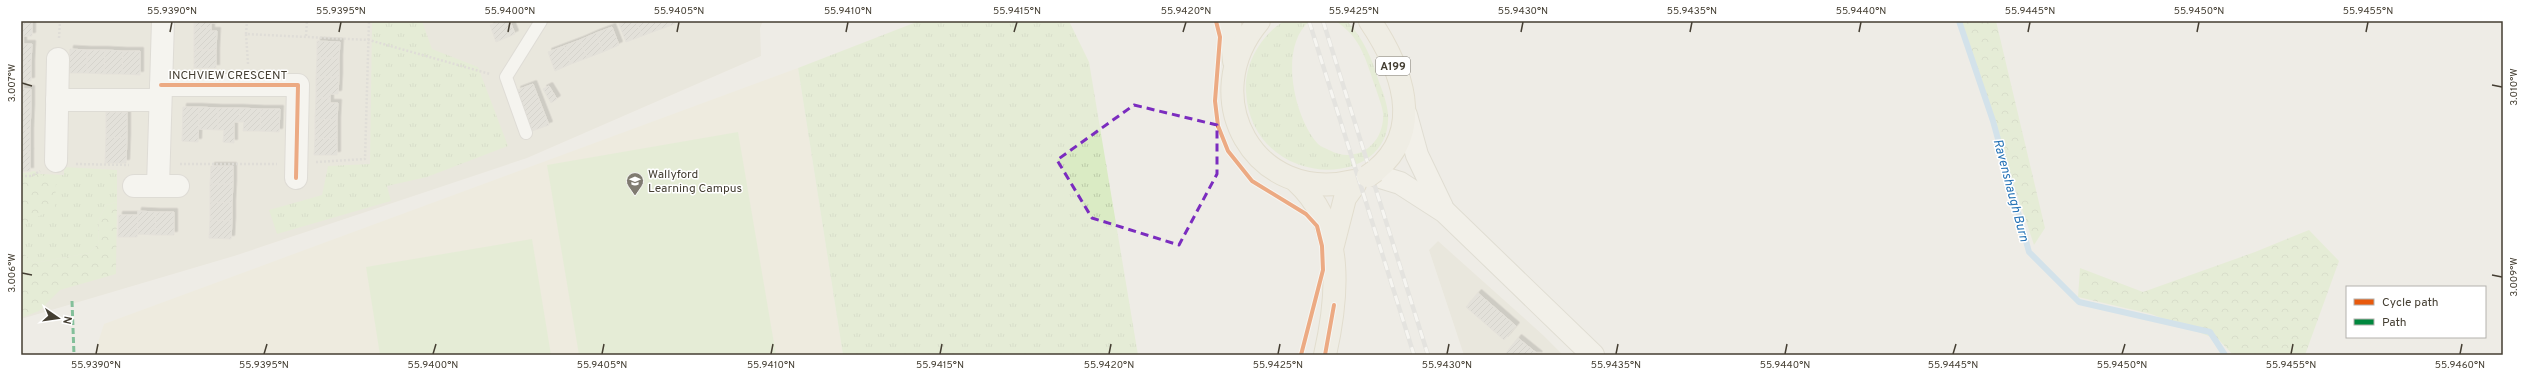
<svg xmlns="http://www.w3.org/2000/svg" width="2524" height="376" font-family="Overpass,sans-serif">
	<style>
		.residential { fill: #e3dfd3 }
		.education { fill: #ede8d7 }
		.grass { fill: url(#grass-tufts) }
		.forest { fill: url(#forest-crowns) }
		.pitch { fill: #daebc4 }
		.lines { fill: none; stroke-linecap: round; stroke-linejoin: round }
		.stream { stroke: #b2d5f0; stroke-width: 6 }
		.building { fill: url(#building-hatch); stroke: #d7d3cc; filter: url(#shadow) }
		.service-casing { stroke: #cbc8c2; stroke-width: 14 }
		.minor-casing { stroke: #cbc8c2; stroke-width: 24 }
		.secondary-casing { stroke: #cecabc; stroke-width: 24 }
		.primary-casing { stroke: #d2cab2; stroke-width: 24 }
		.path { stroke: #cdcbc6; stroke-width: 2.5; stroke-dasharray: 2 2; stroke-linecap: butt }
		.service { stroke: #fcfcfb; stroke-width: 12 }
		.minor { stroke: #fcfcfb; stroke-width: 22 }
		.secondary { stroke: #f6f4ed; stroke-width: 22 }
		.primary { stroke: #f0ede2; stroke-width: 22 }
		.rail-casing { stroke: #d8d8d7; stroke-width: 4.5 }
		.rail { stroke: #fff; stroke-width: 3; stroke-dasharray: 9; stroke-linecap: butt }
		.primary-bridge-casing { stroke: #d2cab2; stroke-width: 24; stroke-linecap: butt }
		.primary-bridge { stroke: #f0ede2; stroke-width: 22 }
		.quiet { stroke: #00873e; stroke-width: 3; stroke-dasharray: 6 3; stroke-linecap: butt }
		.cycleway-casing { stroke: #fff; stroke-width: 6 }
		.cycleway { stroke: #e8590c; stroke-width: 4 }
		.marked { fill: none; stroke: #7b2cbf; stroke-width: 3; stroke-dasharray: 8 5; stroke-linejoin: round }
		.ticks { fill: none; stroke: #443e32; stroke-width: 1.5 }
		.labels { text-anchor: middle; stroke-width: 3; stroke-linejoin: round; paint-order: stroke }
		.shield { fill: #fff; stroke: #7c7870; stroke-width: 1 }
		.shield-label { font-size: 11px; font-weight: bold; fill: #443e32 }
		.street-label { font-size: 12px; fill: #443e32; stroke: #fff }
		.poi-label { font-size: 12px; fill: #443e32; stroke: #fff; text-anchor: start }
		.water-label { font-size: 13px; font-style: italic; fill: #2673b6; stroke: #fff }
		.neatline { fill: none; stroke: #443e32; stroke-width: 1.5 }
		.ticks-label { font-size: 10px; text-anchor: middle; fill: #443e32 }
	</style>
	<defs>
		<pattern id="grass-tufts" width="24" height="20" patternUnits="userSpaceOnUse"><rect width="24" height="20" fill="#daebc4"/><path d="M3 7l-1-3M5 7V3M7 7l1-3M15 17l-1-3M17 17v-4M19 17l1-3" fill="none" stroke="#bccba9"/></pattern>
		<pattern id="forest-crowns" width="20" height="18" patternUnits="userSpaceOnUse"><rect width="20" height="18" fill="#daebc4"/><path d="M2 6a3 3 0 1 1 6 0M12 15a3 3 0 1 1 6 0" fill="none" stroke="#bccba9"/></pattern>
		<pattern id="building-hatch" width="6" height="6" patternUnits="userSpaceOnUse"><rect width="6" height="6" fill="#d6d3cd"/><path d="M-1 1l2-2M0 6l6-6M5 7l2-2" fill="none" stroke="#b9b6b0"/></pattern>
		<filter id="shadow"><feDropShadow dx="3.5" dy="-3.5" stdDeviation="0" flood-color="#0004"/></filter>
	</defs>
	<rect width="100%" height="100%" fill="#eeece6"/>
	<g class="residential">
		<polygon points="21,21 763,21 760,28 761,56 527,158 234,256 21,319"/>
		<polygon points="1438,241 1544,336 1563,355 1464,355 1429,250"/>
	</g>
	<polygon class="education" points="798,68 843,355 94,355 104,324"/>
	<g class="grass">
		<polygon points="372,21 422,21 432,49 478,67 508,146 427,177 387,186 391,201 277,234 269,210 322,195 328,166 370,164"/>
		<polygon points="919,21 1069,21 1089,62 1138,355 843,355 798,68"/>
		<path d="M1284 21H1310C1278 46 1294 118 1318 144 1321 147 1326 148 1329 150 1357 165 1385 144 1383 113 1382 105 1378 96 1376 89 1366 62 1362 37 1335 21H1347C1364 39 1372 59 1379 82 1383 92 1387 103 1388 114 1393 193 1251 190 1246 92 1244 65 1260 36 1284 21Z"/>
		<polygon points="64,167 117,170 117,202 106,205 99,219 98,244 89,253 34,263 21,251 21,173 64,175"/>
	</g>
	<g class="forest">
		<polygon points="1959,21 1996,21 2045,228 2034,245"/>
		<polygon points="34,171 56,182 55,208 23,224 21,230 21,174"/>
		<polygon points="117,202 116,274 60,290 39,311 21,318 21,251 34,263 89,253 98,244 99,219 106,205"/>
		<polygon points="2309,230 2339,261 2305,355 2233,355 2219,340 2151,314 2078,297 2080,268 2143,292 2255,252"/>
	</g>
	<g class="pitch">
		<polygon points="738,132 776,355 579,355 547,165"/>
		<polygon points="532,239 551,355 380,355 366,267"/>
	</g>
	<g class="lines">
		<polyline class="stream" points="1959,21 1993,121 2029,252 2079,302 2210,332 2225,355"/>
	</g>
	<g class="building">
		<polygon points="21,21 32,21 32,36 23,36 23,40 21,40"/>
		<polygon points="194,21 217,21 217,23 211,23 211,28 194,27"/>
		<polygon points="502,21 510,21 515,34 496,42 490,25"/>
		<polygon points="627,21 636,21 642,36 626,42 619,24"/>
		<polygon points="636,21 655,21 658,30 642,36"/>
		<polygon points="655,21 674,21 675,24 658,30"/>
		<polygon points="194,27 211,28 211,31 217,31 216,50 194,50"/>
		<polygon points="612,27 619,45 603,52 596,33"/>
		<polygon points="596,33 603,52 587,58 580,40"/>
		<polygon points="21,40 23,40 23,44 32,44 31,63 21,63"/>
		<polygon points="580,40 587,58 571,64 564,46"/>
		<polygon points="317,41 340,42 339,58 317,58"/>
		<polygon points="564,46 571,64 555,71 548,52"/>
		<polygon points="70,49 87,50 87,73 69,73"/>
		<polygon points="87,50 105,50 104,74 87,73"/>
		<polygon points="105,50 123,51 122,74 104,74"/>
		<rect x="194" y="50" width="22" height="18"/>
		<polygon points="123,51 140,51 140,75 122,74"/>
		<polygon points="317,58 339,58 339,77 316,77"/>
		<polygon points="21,63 31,63 31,81 23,81 23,85 21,85"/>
		<polygon points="316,77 339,77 338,94 330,94 330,98 316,98"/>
		<polygon points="533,84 549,125 532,131 517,90"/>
		<polygon points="21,85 23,89 31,89 31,108 21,108"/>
		<polygon points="549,86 557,99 551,103 543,89"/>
		<polygon points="316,98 330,98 330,103 338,103 337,120 315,119"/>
		<polygon points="183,107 199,107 198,142 182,141"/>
		<polygon points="199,107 218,108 218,130 199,129"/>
		<polygon points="21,108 31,108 30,130 21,130"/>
		<polygon points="218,108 240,108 239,122 234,122 234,143 223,142 224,130 218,130"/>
		<polygon points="240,108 261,109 260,131 243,131 244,122 239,122"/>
		<polygon points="261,109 280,109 279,132 260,131"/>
		<polygon points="106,112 127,112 127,138 106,137"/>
		<polygon points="315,119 337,120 337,139 315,138"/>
		<rect x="21" y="130" width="9" height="22"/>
		<polygon points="106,137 127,138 126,163 105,163"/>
		<polygon points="315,138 337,139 337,155 314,155"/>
		<rect x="21" y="152" width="9" height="19"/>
		<polygon points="211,166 233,166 233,184 210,184"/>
		<polygon points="210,184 233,184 232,203 210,202"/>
		<polygon points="210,202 232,203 232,221 210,220"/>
		<polygon points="138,211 156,212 155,235 137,234"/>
		<polygon points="156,212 174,212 174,235 155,235"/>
		<polygon points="119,215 138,215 137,237 118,237"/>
		<polygon points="210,220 232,221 231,239 209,238"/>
		<polygon points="1478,293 1516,326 1504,340 1466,307"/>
		<polygon points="1518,338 1539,355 1508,355 1506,353"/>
	</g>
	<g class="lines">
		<g class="service-casing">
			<polyline id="service" points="526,133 506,77 541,21"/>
		</g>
		<g class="minor-casing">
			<g id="minor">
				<polyline points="161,85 298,85 296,178"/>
				<polyline points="57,100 160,100"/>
				<polyline points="56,161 58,59"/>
				<polyline points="134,186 178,186"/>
				<polyline points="158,186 163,21"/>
			</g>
		</g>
		<g class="secondary-casing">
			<g id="secondary">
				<polyline points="1406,115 1417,155 1442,207"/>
				<polyline points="1377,176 1400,183 1445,212 1593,355"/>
			</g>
		</g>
		<g class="primary-casing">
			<g id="primary">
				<polyline points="1230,21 1234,61"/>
				<path d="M1259 21C1195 97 1254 205 1354 181"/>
				<path d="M1370 21C1401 67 1426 130 1375 171"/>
				<path d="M1297 182C1345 226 1338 297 1325 355"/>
				<polyline points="1333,245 1345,198 1355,184"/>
			</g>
		</g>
		<g class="path">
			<polyline points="246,34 247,21"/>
			<polyline points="306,36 307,21"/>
			<polyline points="59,38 60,21"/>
			<polyline points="248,64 246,34 369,40 490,74"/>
			<polyline points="316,162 365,159 369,21"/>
			<polyline points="76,164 129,165"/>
			<polyline points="180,164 277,164"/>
			<polyline points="21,176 32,176 40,171"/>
		</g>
		<use href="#service" class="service"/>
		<use href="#minor" class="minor"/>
		<use href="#secondary" class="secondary"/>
		<use href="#primary" class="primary"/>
		<g class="rail-casing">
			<g id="rail">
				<polyline points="1309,21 1414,355"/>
				<polyline points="1323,21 1428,355"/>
			</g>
		</g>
		<use href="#rail" class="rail"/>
		<g class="primary-bridge-casing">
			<polyline id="primary-bridge" points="1368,176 1375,171"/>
		</g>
		<use href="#primary-bridge" class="primary-bridge"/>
		<polyline class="quiet" points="72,301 74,355"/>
		<g class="cycleway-casing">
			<g id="cycleway">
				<polyline points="1216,21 1220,37 1215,101 1218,126 1228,151 1252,181 1306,214 1317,226 1322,246 1323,270 1301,355"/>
				<polyline points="161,85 298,85 296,178"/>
				<polyline points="1325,355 1334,305"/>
			</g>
		</g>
		<use href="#cycleway" class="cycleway"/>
	</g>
	<path d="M0 0H2524V376H0ZM1134 105 1217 125V174L1179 245 1092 218 1057 160Z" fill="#eeece6" fill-opacity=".55" fill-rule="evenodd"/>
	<path class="marked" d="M1134 105 1217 125V174L1179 245 1092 218 1057 160Z"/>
	<path class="ticks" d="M170 32 172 22M339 32 341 22M508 32 510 22M677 32 679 22M846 32 848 22M1014 32 1017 22M1183 32 1186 22M1352 32 1354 22M1521 32 1523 22M1690 32 1692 22M1859 32 1861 22M2028 32 2030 22M2197 32 2199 22M2366 32 2368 22M22 83 32 86M2492 85 2502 87M22 273 32 275M2492 275 2502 277M96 354 98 344M264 354 267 344M433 354 436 344M602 354 604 344M771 354 773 344M940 354 942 344M1109 354 1111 344M1278 354 1280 344M1447 354 1449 344M1616 354 1618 344M1785 354 1787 344M1953 354 1956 344M2122 354 2125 344M2291 354 2293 344M2460 354 2462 344"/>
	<defs>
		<g id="school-pin" transform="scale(0.9)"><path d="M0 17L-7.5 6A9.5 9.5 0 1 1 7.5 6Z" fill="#807b71" stroke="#fff"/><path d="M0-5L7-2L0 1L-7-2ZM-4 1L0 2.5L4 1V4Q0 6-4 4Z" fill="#fff"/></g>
	</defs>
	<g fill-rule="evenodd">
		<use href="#school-pin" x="635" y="181"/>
	</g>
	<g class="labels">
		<rect class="shield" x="1376" y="57" width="34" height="18" rx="3"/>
		<g class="shield-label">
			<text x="1393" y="70">A199</text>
		</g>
		<g class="street-label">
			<text x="228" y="79">INCHVIEW CRESCENT</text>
		</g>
		<g class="poi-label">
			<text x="648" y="178">Wallyford<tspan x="648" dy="14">Learning Campus</tspan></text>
		</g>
		<g class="water-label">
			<text transform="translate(2012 190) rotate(75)" y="5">Ravenshaugh Burn</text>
		</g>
	</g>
	<rect width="2524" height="376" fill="none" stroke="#ffffff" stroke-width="44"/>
	<rect x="2346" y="286" width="140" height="52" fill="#ffffff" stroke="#b4b2ad"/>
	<rect x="2354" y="299" width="20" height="6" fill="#e8590c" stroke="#b4b2ad"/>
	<text x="2382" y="306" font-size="12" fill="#443e32">Cycle path</text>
	<rect x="2354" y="319" width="20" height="6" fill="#00873e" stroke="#b4b2ad"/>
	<text x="2382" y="326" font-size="12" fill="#443e32">Path</text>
	<g transform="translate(58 318) rotate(103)" stroke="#ffffff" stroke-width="3" paint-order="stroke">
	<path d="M0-3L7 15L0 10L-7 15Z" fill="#443e32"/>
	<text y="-6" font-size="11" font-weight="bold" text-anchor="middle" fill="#443e32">N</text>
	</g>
	<rect x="22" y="22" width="2480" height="332" class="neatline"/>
	<g class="ticks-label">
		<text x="172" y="14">55.9390°N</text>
		<text x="341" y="14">55.9395°N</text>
		<text x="510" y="14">55.9400°N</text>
		<text x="679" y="14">55.9405°N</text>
		<text x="848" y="14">55.9410°N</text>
		<text x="1017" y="14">55.9415°N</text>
		<text x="1186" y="14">55.9420°N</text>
		<text x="1354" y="14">55.9425°N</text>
		<text x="1523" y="14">55.9430°N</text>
		<text x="1692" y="14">55.9435°N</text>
		<text x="1861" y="14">55.9440°N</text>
		<text x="2030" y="14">55.9445°N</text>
		<text x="2199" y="14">55.9450°N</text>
		<text x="2368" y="14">55.9455°N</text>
		<text transform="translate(11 83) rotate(-90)" y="4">3.007°W</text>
		<text transform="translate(2513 87) rotate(-90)" y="4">3.010°W</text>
		<text transform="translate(11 273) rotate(-90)" y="4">3.006°W</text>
		<text transform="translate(2513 277) rotate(-90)" y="4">3.009°W</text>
		<text x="96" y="368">55.9390°N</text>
		<text x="264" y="368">55.9395°N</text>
		<text x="433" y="368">55.9400°N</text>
		<text x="602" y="368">55.9405°N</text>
		<text x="771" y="368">55.9410°N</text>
		<text x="940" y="368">55.9415°N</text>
		<text x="1109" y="368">55.9420°N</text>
		<text x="1278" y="368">55.9425°N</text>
		<text x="1447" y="368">55.9430°N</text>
		<text x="1616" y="368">55.9435°N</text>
		<text x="1785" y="368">55.9440°N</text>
		<text x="1953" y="368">55.9445°N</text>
		<text x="2122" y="368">55.9450°N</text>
		<text x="2291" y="368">55.9455°N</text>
		<text x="2460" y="368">55.9460°N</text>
	</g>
</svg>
